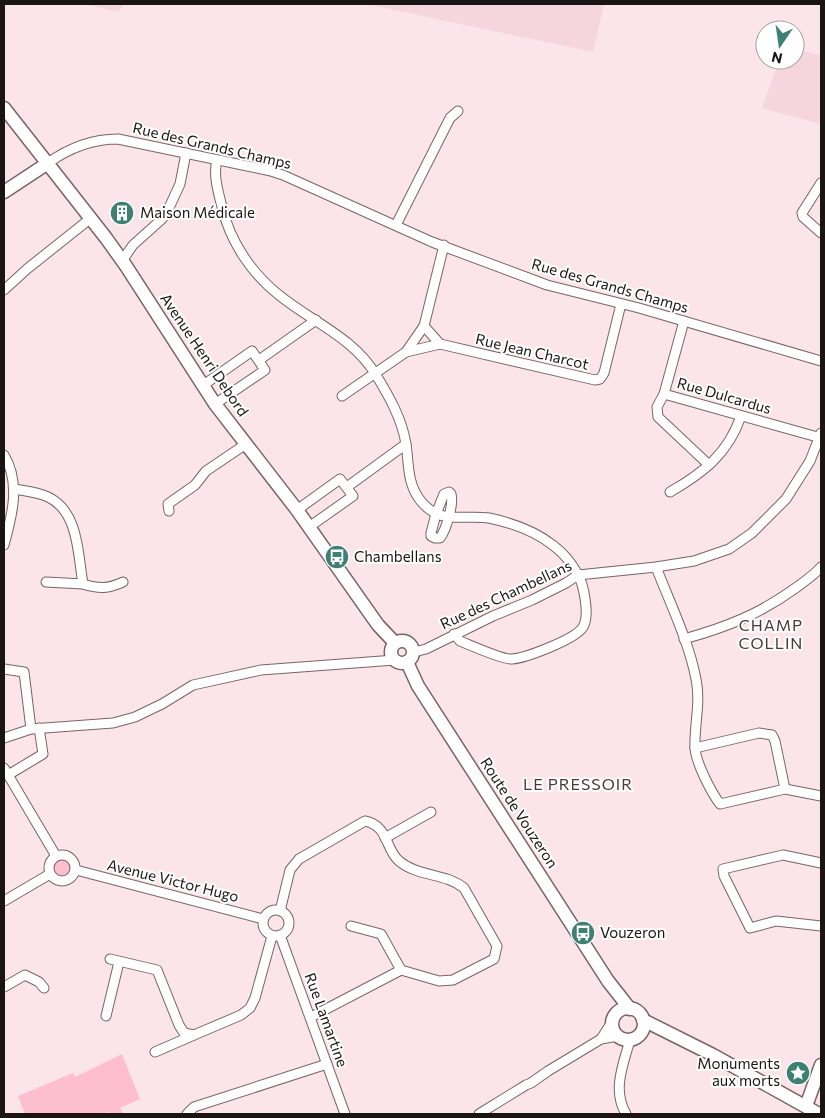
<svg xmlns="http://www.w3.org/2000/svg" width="825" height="1118" font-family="Commissioner,sans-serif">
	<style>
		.built { fill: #f5d6dc }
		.green { fill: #fdbecd }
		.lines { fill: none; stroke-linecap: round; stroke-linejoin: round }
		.street-casing { stroke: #776468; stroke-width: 11 }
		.secondary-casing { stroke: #776468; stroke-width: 15 }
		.street { stroke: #fff; stroke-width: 9 }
		.secondary { stroke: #fff; stroke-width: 12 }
		.labels { text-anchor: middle; stroke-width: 4; stroke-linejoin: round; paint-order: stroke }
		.street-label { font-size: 15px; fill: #1b1415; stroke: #fff }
		.poi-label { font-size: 15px; fill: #1b1415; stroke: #fff; text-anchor: start }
		.neighbourhood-label { font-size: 16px; letter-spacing: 1px; fill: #4a383c; stroke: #fff }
	</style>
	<rect width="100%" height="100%" fill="#fce5ea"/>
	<g class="built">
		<polygon points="83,4 124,4 119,12"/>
		<polygon points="366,4 604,4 593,52"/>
		<polygon points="795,49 821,55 821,124 762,108 779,60 795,60"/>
	</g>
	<g class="green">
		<circle cx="62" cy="867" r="9"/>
		<polygon points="122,1054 140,1099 120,1108 123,1114 110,1114 109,1112 104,1114 25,1114 18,1096 73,1073 75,1077"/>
	</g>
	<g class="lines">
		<g class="street-casing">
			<g id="street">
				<path d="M217 160C213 175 218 191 222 207 230 241 251 273 279 295 312 322 353 337 376 375 389 396 402 419 406 444 409 464 407 483 420 500 440 526 463 514 489 518 513 523 535 531 554 546 563 553 572 564 577 573 584 584 590 616 583 627 576 639 526 658 512 659 503 660 470 645 460 641L454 634"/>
				<path d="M48 163C69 148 91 139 118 139L271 171 283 175 432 242 547 285 639 308 821 361"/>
				<polyline points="821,183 802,213 803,217 821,233"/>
				<polyline points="396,225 450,118 458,111"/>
				<polyline points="444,245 424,326 440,344 595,380 600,379 604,373 621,304"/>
				<polyline points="122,261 133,245 162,219 168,210 180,184 186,153"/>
				<polyline points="4,290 27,269 91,218"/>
				<polyline points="684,321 664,394 821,438"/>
				<polyline points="406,352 440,344"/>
				<polyline points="259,360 316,320"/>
				<polyline points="202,386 252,351 265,370 215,404"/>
				<polyline points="664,394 657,407 658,417 709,465"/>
				<polyline points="342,396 406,352 424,326"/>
				<path d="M4 455C21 483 12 516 4 545"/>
				<polyline points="347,487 406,444"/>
				<path d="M14 489C25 491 38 492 48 497 79 511 78 556 83 584 99 589 108 589 123 582"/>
				<path d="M449 492 451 494C454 504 446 530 440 538H435L431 536V533L436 514 444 494Z"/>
				<path d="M670 492C703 473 728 454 741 416"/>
				<polyline points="297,510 340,479 353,496 309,527"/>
				<polyline points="169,511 168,504 195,485 206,471 246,444"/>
				<path d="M656 567C670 603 689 642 696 679 701 703 694 725 695 748 696 763 711 792 720 804L785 789 821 796"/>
				<polyline points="46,582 83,584"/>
				<path d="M684 639C727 627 760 614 797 587 805 581 814 575 821 567"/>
				<polyline points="414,652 426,649 493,616 532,600 566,583 578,575 656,567 694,561 729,549 752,533 786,499 810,461 821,433"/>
				<polyline points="4,669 24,672 31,729"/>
				<polyline points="4,738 31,729 113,723 135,717 162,704 193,685 261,670 395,660"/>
				<polyline points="695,748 759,733 772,735 775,741 785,789"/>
				<polyline points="4,768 56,856"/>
				<polyline points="8,775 43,754 39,728"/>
				<polyline points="385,838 431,812"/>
				<circle cx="62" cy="868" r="13"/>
				<polyline points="821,863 783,855 723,869 724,876 750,928 776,921 821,926"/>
				<polyline points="76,870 263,919"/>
				<polyline points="4,901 50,874"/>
				<circle cx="276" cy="923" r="13"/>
				<path d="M280 911 290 870 299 859 365 821C389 826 385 849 399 861 418 877 446 873 464 888L497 946 494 959 453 980 439 981 401 970 311 1017"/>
				<polyline points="351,926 381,934 401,970"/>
				<polyline points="280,935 345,1114"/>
				<polyline points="110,959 157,970 179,1025 184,1033 194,1035 241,1015 250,1008 255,998 272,936"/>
				<polyline points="4,987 25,975 39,982 44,988"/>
				<polyline points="106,1016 119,962"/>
				<polyline points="601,1039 612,1022"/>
				<polyline points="155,1052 194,1035"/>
				<polyline points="187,1114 194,1107 327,1064"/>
				<polyline points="479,1114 526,1085 531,1083 548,1071 601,1039 618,1036"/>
				<path d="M626 1114C612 1090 623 1065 630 1040"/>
			</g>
		</g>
		<g class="secondary-casing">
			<g id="secondary">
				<polyline points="4,108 106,238 126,266 215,404 297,510 378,625 395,643"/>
				<polyline points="4,192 48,163"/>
				<circle cx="402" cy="652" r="11"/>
				<polyline points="407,662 418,686 608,981 630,1009"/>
				<circle cx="628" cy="1024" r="16"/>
				<polyline points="643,1020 713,1055 819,1114"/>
				<polyline points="806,1106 821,1065"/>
			</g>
		</g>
		<use href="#street" class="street"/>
		<use href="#secondary" class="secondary"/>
	</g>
	<defs>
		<g id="building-disc" transform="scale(1.25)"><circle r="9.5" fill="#3e8174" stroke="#fff"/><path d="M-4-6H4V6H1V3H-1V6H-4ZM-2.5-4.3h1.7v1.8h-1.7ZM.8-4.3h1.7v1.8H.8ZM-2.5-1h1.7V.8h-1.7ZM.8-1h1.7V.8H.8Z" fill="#fff"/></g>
		<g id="bus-disc" transform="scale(1.25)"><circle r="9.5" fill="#3e8174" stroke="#fff"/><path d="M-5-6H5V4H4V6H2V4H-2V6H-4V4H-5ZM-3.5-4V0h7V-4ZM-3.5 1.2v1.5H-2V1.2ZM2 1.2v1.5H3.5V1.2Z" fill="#fff"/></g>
		<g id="sight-disc" transform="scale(1.25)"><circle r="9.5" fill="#3e8174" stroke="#fff"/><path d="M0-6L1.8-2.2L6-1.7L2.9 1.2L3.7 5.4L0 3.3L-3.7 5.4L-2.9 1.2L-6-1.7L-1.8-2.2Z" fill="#fff"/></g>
	</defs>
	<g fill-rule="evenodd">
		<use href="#building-disc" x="122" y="213"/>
		<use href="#bus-disc" x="337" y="557"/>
		<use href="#bus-disc" x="583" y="933"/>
		<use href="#sight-disc" x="798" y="1073"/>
	</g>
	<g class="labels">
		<g class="street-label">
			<text transform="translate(212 146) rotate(13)" y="5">Rue des Grands Champs</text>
			<text transform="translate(610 286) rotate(16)" y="5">Rue des Grands Champs</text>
			<text transform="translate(532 352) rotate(13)" y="5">Rue Jean Charcot</text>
			<text transform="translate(204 355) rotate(56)" y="5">Avenue Henri Debord</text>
			<text transform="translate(724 396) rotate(16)" y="5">Rue Dulcardus</text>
			<text transform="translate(506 595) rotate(-25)" y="5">Rue des Chambellans</text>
			<text transform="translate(519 813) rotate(57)" y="5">Route de Vouzeron</text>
			<text transform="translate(173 881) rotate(14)" y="5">Avenue Victor Hugo</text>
			<text transform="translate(326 1020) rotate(70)" y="5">Rue Lamartine</text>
		</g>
		<g class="poi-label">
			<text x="140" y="218">Maison Médicale</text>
			<text x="354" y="562">Chambellans</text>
			<text x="600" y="938">Vouzeron</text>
			<text x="780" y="1069" text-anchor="end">Monuments<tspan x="780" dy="17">aux morts</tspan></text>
		</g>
		<g class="neighbourhood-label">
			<text x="771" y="631">CHAMP<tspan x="771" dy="18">COLLIN</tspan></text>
			<text x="578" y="790">LE PRESSOIR</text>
		</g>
	</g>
	<rect width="825" height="1118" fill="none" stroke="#1b1415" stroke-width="10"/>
	<g transform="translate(780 45) rotate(193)"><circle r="24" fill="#ffffff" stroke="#a4a1a1"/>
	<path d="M0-4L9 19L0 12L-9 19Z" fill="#3e8174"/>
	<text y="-8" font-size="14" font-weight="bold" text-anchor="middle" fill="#1b1415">N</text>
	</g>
</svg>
